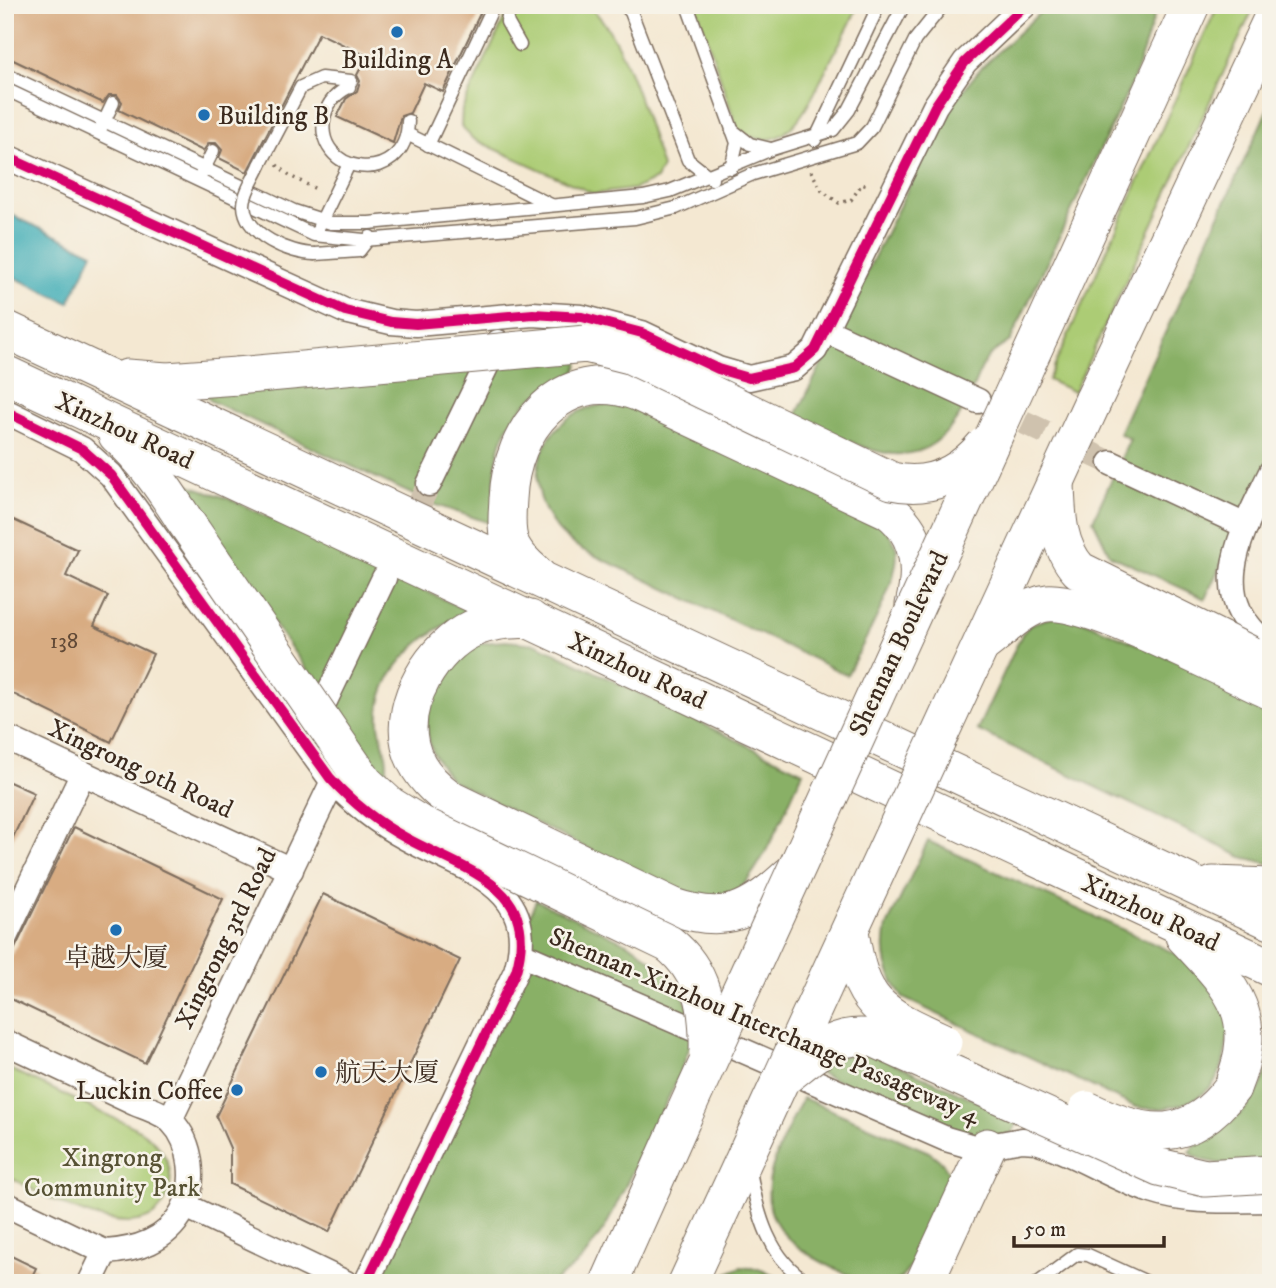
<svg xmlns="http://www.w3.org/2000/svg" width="1276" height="1288" font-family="'IM FELL DW Pica','Noto Serif SC',serif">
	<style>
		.green { fill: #accc74; stroke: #747b49; stroke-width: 2 }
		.forest { fill: #89b066; stroke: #626d42; stroke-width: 2 }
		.water { fill: #3aabb5; stroke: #3a6a6a; stroke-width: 2 }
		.building { fill: #d8ac82 }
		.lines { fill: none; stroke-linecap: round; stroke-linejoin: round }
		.street-tunnel { stroke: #cfc2ae; stroke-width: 24; stroke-dasharray: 24 12; stroke-linecap: butt }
		.lane-casing { stroke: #7c6c5d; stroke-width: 15 }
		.street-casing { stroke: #7c6c5d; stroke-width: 27 }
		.primary-casing { stroke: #7c6c5d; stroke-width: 39 }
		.path { stroke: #7c6c5d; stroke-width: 3.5; stroke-dasharray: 2 5; stroke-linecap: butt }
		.lane { stroke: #fff; stroke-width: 12 }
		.street { stroke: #fff; stroke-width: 24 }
		.primary { stroke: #fff; stroke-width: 37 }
		.lane-bridge-casing { stroke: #7c6c5d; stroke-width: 15; stroke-linecap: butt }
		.primary-bridge-casing { stroke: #7c6c5d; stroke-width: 39; stroke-linecap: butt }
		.lane-bridge { stroke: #fff; stroke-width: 12 }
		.primary-bridge { stroke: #fff; stroke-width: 37 }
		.cycleway-casing { stroke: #f7f3e8; stroke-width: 15 }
		.cycleway { stroke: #d6006c; stroke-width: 10 }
		.poi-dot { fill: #1f6fb2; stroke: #f7f3e8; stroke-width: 2.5 }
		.labels { text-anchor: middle; stroke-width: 5; stroke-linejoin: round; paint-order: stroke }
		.number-label { font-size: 23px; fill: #624a37 }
		.poi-label { font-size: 26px; fill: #3b2a1e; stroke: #f7f3e8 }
		.street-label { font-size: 26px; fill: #3b2a1e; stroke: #f7f3e8 }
		.park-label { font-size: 26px; fill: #575234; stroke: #f7f3e8 }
	</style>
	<rect width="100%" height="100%" fill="#f7f3e8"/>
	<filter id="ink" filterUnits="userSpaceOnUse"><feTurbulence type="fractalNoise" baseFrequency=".0143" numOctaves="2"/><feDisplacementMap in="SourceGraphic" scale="14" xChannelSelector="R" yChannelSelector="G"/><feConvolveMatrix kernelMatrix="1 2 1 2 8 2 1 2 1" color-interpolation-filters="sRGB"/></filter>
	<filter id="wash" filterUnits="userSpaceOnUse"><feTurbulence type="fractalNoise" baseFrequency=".00686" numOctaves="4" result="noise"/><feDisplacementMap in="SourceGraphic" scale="28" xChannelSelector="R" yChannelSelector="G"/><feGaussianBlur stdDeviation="1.57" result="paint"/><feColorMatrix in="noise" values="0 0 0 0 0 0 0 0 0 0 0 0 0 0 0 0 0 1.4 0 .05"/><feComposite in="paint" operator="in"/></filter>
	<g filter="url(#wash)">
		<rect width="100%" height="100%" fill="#f4e8d2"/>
		<g class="green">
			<path d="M511 5C533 5 560 1 582 5 618 12 650 133 662 167L656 179 634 189 594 194 473 139 461 126 462 109Z"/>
			<path d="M696 5H858C851 25 838 45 829 64 810 100 787 166 737 128Z"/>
			<polygon points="1218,5 1255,5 1074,392 1048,380"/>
			<path d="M5 1067C38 1082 70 1097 102 1113 118 1120 137 1126 150 1138 163 1149 173 1168 170 1185 156 1265 42 1193 5 1175Z"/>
		</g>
		<g class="forest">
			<path d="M1048 5H1158L1134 78 1010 341C1003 346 994 351 988 357 978 370 973 391 965 406 919 489 862 446 796 416L946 111 981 68Z"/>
			<polygon points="1271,102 1271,456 1205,599 1110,555 1093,520 1130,439 1119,433"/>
			<path d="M580 357 576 371C562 383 543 388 530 400 491 433 493 479 496 525L433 504 211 401 204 394Z"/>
			<path d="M624 403 877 520C885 528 893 536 896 547 903 577 861 646 847 675L581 549C533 521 520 456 567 419 584 406 604 404 624 403Z"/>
			<path d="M172 479 232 500 464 609 463 615C421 635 375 672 379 725 381 741 393 765 383 778Z"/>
			<polygon points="1064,613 1271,701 1271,864 1242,857 977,730 1022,634 1031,624"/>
			<path d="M506 641 537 644 803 772C788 801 756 892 723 899 713 901 701 899 690 900L451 780C445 771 437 762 433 752 416 712 438 667 474 646 482 642 497 642 506 641Z"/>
			<path d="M928 841 1192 961 1231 1017C1228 1033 1227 1050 1222 1066 1212 1102 1168 1113 1136 1107L903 998C887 976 881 954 887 926Z"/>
			<polygon points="536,900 635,947 668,974 689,1006 693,1038 678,1078 606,1226 582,1260 552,1283 377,1283"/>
			<polygon points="871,1053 1019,1120 1012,1133 979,1143 820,1073 831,1057"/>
			<path d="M1271 1055V1165C1248 1163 1207 1169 1190 1152 1198 1141 1210 1135 1222 1128 1250 1110 1264 1087 1271 1055Z"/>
			<path d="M803 1098 929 1152C939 1159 947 1165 949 1177 954 1199 915 1266 899 1280 880 1288 859 1279 842 1272 741 1226 760 1182 803 1098Z"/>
			<polygon points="741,1267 759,1269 790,1283 716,1283 721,1276"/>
		</g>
		<polygon class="water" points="5,212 93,253 69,303 5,273"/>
		<g id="blocks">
			<g class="building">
				<polygon points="5,5 484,5 443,92 424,83 410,113 401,116 393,143 337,117 346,99 357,91 360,81 357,75 367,56 319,33 247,172 219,158 222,150 216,143 209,143 203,151 119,110 122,102 117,95 109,95 103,103 5,56"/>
				<polygon points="5,516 78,550 66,576 108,596 94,626 153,654 111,742 5,690"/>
				<polygon points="5,780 34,793 5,854"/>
				<polygon points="74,827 223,899 145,1063 5,996 5,969"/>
				<polygon points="323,894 460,960 329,1232 230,1184 230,1148 216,1116"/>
				<polygon points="5,1253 36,1268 29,1283 5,1283"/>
			</g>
		</g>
	</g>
	<g filter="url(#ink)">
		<use href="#blocks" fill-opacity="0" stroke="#7c6c5d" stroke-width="2"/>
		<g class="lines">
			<g class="street-tunnel">
				<polyline points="991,407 1111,463"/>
				<polyline points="388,569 429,484"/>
			</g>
			<g class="lane-casing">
				<g id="lane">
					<polyline points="510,5 507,22 520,45"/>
					<polyline points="624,5 631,12 688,160 712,179"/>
					<polyline points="687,5 737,143 731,168"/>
					<polyline points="5,74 294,211 331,223 369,223 643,197 670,191 772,149 833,130 849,110 904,5"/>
					<path d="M349 87C337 93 328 102 325 115 310 175 407 190 408 121"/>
					<polyline points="5,89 314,235 364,240 635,218 676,208 753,174 857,143 872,127 915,40 943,5"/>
					<polyline points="101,128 113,103"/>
					<polyline points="732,130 750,144 771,149"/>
					<polyline points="407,134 551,205"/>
					<polyline points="815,140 879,5"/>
					<polyline points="428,145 494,5"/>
					<polyline points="260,165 301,87 321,78 351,81"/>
					<polyline points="201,175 213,151"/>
					<polyline points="319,226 349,164"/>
					<polyline points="315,254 359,251 370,237"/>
					<path d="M750 1170C757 1213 769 1260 810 1283"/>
					<polyline points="1038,1283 1077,1254 1088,1255 1149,1283"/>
				</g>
			</g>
			<g class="street-casing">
				<g id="street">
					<polyline points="5,156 345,311 391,322 416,324 533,314 582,317 642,333 718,369 749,378 794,368 815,350 935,106 965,62 1025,5"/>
					<polyline points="825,330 978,401"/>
					<path d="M5 411 82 449 111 475 330 778C353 803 376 822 406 838 466 871 541 886 516 971L366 1283"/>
					<polyline points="1111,463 1246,526"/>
					<path d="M1271 472C1243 531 1201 598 1271 646"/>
					<polyline points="429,484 498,342"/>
					<polyline points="313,726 384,578"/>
					<polyline points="5,737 291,870"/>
					<polyline points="5,937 83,773"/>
					<path d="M521 954 946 1139 977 1148 1022 1140 1036 1141C1076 1153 1111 1178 1151 1191 1190 1204 1231 1200 1271 1200"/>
					<path d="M5 1042C48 1062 90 1082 132 1102 143 1107 162 1112 171 1121 193 1143 197 1185 182 1212 166 1241 137 1250 105 1252L5 1204"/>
					<polyline points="170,1120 333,781"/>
					<polyline points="186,1206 346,1283"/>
					<polyline points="90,1283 105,1252"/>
				</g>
			</g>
			<g class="primary-casing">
				<g id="primary">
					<polyline points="5,329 1271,921"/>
					<polyline points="1023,372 1191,5"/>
					<polyline points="5,374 1271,968"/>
					<polyline points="127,378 167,381 237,376"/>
					<polyline points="1093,401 1271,21"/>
					<path d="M117 435C144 459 163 487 183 518"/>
					<path d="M537 575C528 567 518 559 512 547 505 534 507 514 508 499 511 428 562 365 637 392L888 510C920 533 923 569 914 605"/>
					<path d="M530 619C510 620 491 620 472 629 433 647 400 702 410 745 415 769 432 786 451 800L674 907C726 925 752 911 790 875"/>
					<polyline points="1213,885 1271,887"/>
					<path d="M1184 936C1232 987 1262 1015 1232 1088"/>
					<polyline points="609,1283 683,1117"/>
					<polyline points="687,1283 747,1153"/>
					<polyline points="924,1283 987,1147"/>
				</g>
			</g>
			<g class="path">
				<polyline points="277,165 292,177 318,190"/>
				<polyline points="811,171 822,191 839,203 851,200 862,184 870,187"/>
			</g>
			<use href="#lane" class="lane"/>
			<use href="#street" class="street"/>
			<use href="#primary" class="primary"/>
			<g class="lane-bridge-casing">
				<path id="lane-bridge" d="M260 165C255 177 244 192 244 205 245 235 290 254 315 254"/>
			</g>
			<g class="primary-bridge-casing">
				<g id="primary-bridge">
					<path d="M237 376 586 344 630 355 892 481C930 490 961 474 985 445"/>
					<path d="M1056 483C1057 514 1057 546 1079 570L1251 655"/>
					<path d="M183 518 365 783 389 805 418 823 669 944C703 971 709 1009 708 1051"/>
					<path d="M984 643C1002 630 1024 606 1047 603 1091 599 1224 670 1271 691"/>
					<path d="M850 931C861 1005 878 1012 943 1042"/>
					<path d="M788 1074C816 1052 836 1032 873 1038L1159 1167 1205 1178 1271 1174"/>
					<path d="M1087 1110C1145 1138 1190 1145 1232 1088"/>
					<polyline points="683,1117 1023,372"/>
					<polyline points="747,1153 1093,401"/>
				</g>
			</g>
			<use href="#lane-bridge" class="lane-bridge"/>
			<use href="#primary-bridge" class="primary-bridge"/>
			<g class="cycleway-casing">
				<g id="cycleway">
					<polyline points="5,156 345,311 391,322 416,324 533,314 582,317 642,333 718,369 749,378 794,368 815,350 935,106 965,62 1025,5"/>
					<path d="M5 411 82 449 111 475 330 778C353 803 376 822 406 838 466 871 541 886 516 971L366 1283"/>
				</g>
			</g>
			<use href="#cycleway" class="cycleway"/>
		</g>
	</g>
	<g class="poi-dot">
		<circle cx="397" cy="32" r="7"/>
		<circle cx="204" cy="115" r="7"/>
		<circle cx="116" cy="930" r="7"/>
		<circle cx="321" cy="1072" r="7"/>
		<circle cx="237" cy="1090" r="7"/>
	</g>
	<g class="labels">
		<g class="number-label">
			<text x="64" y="648">138</text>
		</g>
		<g class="poi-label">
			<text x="397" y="68">Building A</text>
			<text x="218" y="124" text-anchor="start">Building B</text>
			<text x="116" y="966">卓越大厦</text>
			<text x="335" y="1081" text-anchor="start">航天大厦</text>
			<text x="223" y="1099" text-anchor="end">Luckin Coffee</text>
		</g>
		<g class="street-label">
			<text transform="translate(125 430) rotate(25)" y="9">Xinzhou Road</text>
			<text transform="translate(898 643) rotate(-65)" y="9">Shennan Boulevard</text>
			<text transform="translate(638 670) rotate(25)" y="9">Xinzhou Road</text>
			<text transform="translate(141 768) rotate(25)" y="9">Xingrong 9th Road</text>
			<text transform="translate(1151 912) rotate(25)" y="9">Xinzhou Road</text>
			<text transform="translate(225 938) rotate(-64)" y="9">Xingrong 3rd Road</text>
			<text transform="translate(765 1025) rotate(23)" y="9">Shennan-Xinzhou Interchange Passageway 4</text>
		</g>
		<g class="park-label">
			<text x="112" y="1166">Xingrong<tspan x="112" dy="30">Community Park</tspan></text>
		</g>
	</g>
	<rect width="1276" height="1288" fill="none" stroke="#f7f3e8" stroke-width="28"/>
	<path d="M1014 1236v10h150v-10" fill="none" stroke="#3b2a1e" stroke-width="3.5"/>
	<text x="1024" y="1236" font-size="21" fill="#3b2a1e" stroke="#f7f3e8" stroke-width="5" paint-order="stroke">50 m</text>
</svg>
